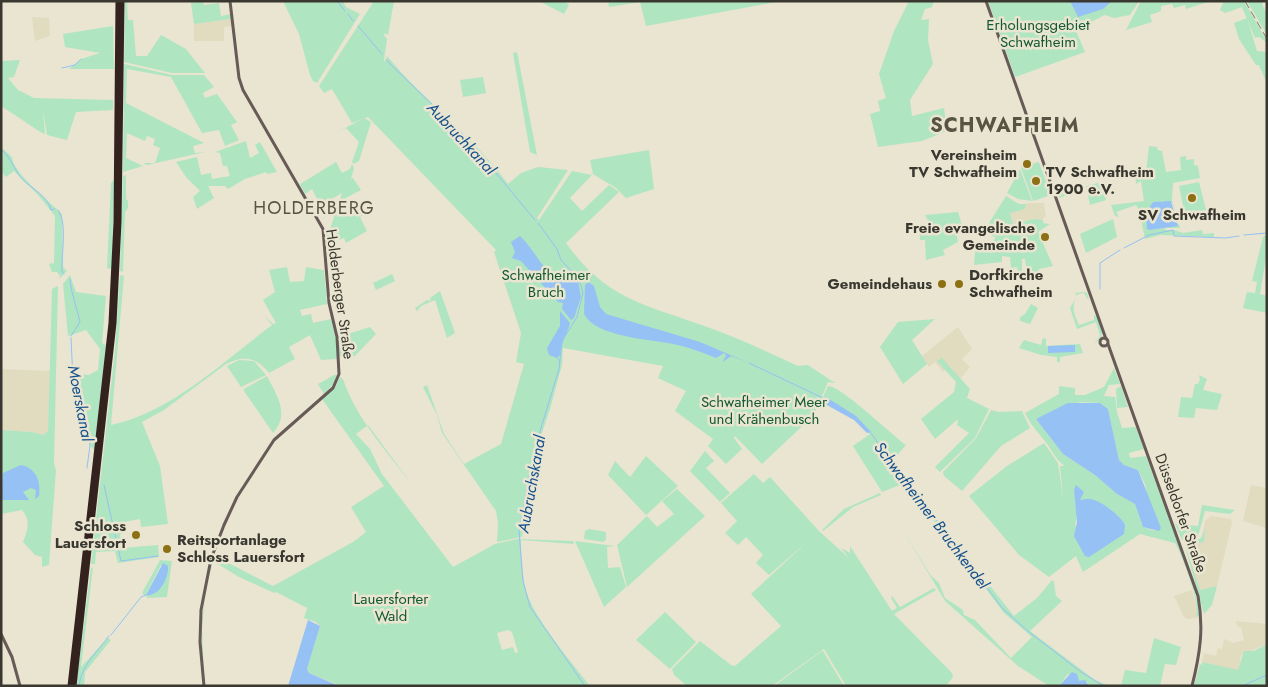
<svg xmlns="http://www.w3.org/2000/svg" width="1268" height="687" font-family="Jost,sans-serif">
	<style>
		.built { fill: #e1dbc0 }
		.green { fill: #b0e5c1; fill-rule: evenodd }
		.water { fill: #95c1f4 }
		.lines { fill: none; stroke-linecap: round; stroke-linejoin: round }
		.stream { stroke: #95c1f4; stroke-width: 1 }
		.secondary { stroke: #675a57; stroke-width: 3 }
		.motorway { stroke: #33221e; stroke-width: 5 }
		.rail { stroke: #7e7b6f; stroke-width: 1; stroke-dasharray: 8 4; stroke-linecap: butt }
		.poi-dot { fill: #8d7013; stroke: #e9e5d1; stroke-width: 2 }
		.labels { text-anchor: middle; stroke-width: 5; stroke-linejoin: round; paint-order: stroke }
		.park-label { font-size: 15px; fill: #125933; stroke: #e9e5d1 }
		.poi-label { font-size: 15px; font-weight: bold; fill: #39372f; stroke: #e9e5d1; text-anchor: end }
		.street-label { font-size: 15px; fill: #39372f; stroke: #e9e5d1 }
		.water-label { font-size: 16px; font-style: italic; fill: #13508c; stroke: #e9e5d1 }
		.quarter-label { font-size: 18px; letter-spacing: 1px; fill: #575443; stroke: #e9e5d1 }
		.district-label { font-size: 20px; font-weight: bold; letter-spacing: 1px; fill: #575443; stroke: #e9e5d1 }
	</style>
	<rect width="100%" height="100%" fill="#e9e5d1"/>
	<g class="built">
		<polygon points="32,17 49,18 50,36 35,41"/>
		<polygon points="231,19 233,26 224,27 224,41 194,41 194,24"/>
		<polygon points="1026,203 1044,203 1046,217 1044,217 1043,220 1035,219 1013,224 1010,212 1025,209"/>
		<polygon points="958,327 972,349 962,359 970,367 960,379 950,366 943,372 935,362 929,367 922,356"/>
		<polygon points="1,369 50,371 48,431 43,435 32,432 1,430"/>
		<polygon points="1251,485 1267,488 1267,528 1243,521"/>
		<polygon points="1211,516 1231,519 1232,523 1217,586 1199,591 1187,548 1189,545 1202,539 1205,521"/>
		<polygon points="1192,590 1198,613 1196,618 1188,619 1184,617 1174,596"/>
		<polygon points="1236,621 1267,624 1267,644 1241,655 1238,671 1202,662 1204,653 1216,656 1218,648 1222,649 1224,639 1233,643 1244,640 1241,627 1238,627"/>
	</g>
	<g class="green">
		<polygon points="125,1 127,1 128,20 133,20 136,56 147,56 161,35 186,49 205,73 172,73 124,62"/>
		<polygon points="203,1 204,5 219,3 221,16 231,14 231,19 194,24 191,3"/>
		<polygon points="283,1 343,1 346,7 360,14 317,83 313,81 310,75 299,34"/>
		<path d="M374 1H394L388 35 385 33 384 35 387 39 384 60 385 62 387 56C424 101 473 136 508 184L521 173 538 167 568 170 537 218 539 220 572 171 592 175 570 198 582 211 609 185 619 192 566 243C608 301 645 304 707 327 738 338 768 352 798 366L808 365 835 383 828 382 814 415 762 464 735 436 734 438 742 449 726 464 708 446 713 439 675 411 686 391 658 378 663 366 563 348 562 365 550 409 536 451 522 537 497 542 498 523 496 511 442 433 437 415 423 387 427 385 444 434 464 464 501 444 524 364 516 362 521 333 494 252 496 250 368 117 352 123 332 89 324 93 319 86Z"/>
		<polygon points="539,1 564,1 569,5 564,14"/>
		<polygon points="608,1 782,1 646,26 640,2 609,7"/>
		<polygon points="909,1 934,1 932,7 925,9 921,20 929,19 928,40 933,64 910,100 912,116 944,108 947,131 922,141 878,147 870,114 880,111 878,101 886,98 879,74 894,31"/>
		<polygon points="988,1 1139,1 1130,15 1114,18 1105,15 1091,22 1073,24 1085,52 1015,77"/>
		<polygon points="1141,1 1211,1 1186,9 1185,5 1174,8 1172,4 1161,6 1161,11 1150,15 1152,22 1126,30"/>
		<polygon points="1224,1 1244,1 1267,41 1267,43 1259,37 1255,38 1242,7 1225,13 1220,10"/>
		<polygon points="1247,1 1261,1 1267,15 1267,35"/>
		<polygon points="1247,18 1257,51 1267,52 1267,84 1259,65 1256,65 1239,39 1234,23"/>
		<polygon points="113,26 114,69 69,69 81,59 100,53 65,47 63,34"/>
		<polygon points="1,38 2,61 20,60 14,77 8,78 18,90 34,98 113,100 113,110 76,112 67,140 47,135 43,111 45,134 42,133 1,106"/>
		<polygon points="517,52 537,155 530,152 513,53"/>
		<polygon points="124,64 172,75 204,75 214,87 203,93 205,98 217,94 237,122 231,125 239,140 225,146 219,130 202,133 171,77 127,69 126,103 204,143 193,146 195,153 205,152 147,165 143,163 155,163 160,148 153,145 155,139 147,136 145,141 127,133 126,158 143,166 123,172"/>
		<polygon points="483,77 486,93 463,97 460,80"/>
		<polygon points="364,118 371,122 359,161 354,164 352,162 359,142 346,128 334,134"/>
		<polygon points="246,141 250,158 259,153 255,145 260,142 277,172 267,174 266,172 245,179 228,189 225,186 208,186 214,198 197,209 193,197 200,191 186,177 176,162 197,157 201,175 211,173 212,179 230,176 227,166 223,166 220,153 215,152"/>
		<polygon points="1149,146 1157,147 1158,150 1162,151 1166,172 1181,170 1180,157 1186,156 1186,160 1194,159 1194,165 1198,166 1200,178 1173,183 1172,200 1180,228 1166,228 1179,224 1172,202 1163,202 1162,199 1162,202 1156,202 1150,230 1165,228 1166,230 1175,230 1183,233 1202,230 1203,234 1214,233 1214,237 1160,235 1145,239 1139,210 1136,205 1116,212 1119,217 1115,216 1111,205 1144,201 1141,181 1136,184 1135,172 1146,173"/>
		<path d="M1 147 12 157C12 172 51 203 62 214L63 267 67 271 59 279 60 276 57 272H52L49 264 54 263 55 216 39 196 14 171 6 177 1 171Z"/>
		<polygon points="649,150 654,189 626,198 616,188 593,174 590,160"/>
		<polygon points="1031,160 1032,164 1039,162 1051,195 1033,201 1021,168 1024,163"/>
		<polygon points="336,162 342,173 350,169 352,164 354,168 351,179 353,178 361,190 344,199 337,217 358,207 363,215 360,217 367,231 346,243 344,238 337,241 336,231 331,233 327,242 326,232 330,229 342,193 314,209 311,204 318,201 312,189 305,194 300,184"/>
		<polygon points="1020,169 1032,201 1018,199 1007,193"/>
		<polygon points="126,175 126,199 128,201 128,208 125,212 123,272 120,271 123,176"/>
		<polygon points="114,180 112,264 111,269 107,268 111,183"/>
		<polygon points="1082,182 1084,189 1059,198 1055,187 1057,191"/>
		<polygon points="1101,182 1106,200 1090,205 1086,186"/>
		<polygon points="1199,182 1206,210 1185,215 1179,186"/>
		<polygon points="1006,196 1019,204 1026,204 1025,209 1010,213 1013,224 1035,219 1043,220 1043,223 1050,224 1038,232 1053,266 1039,269 1039,274 1027,273 1025,259 1022,259 1022,271 1018,272 1017,267 1011,268 1010,257 1002,256 1002,262 974,265 976,241 990,249 996,236 994,237 985,231 989,225 995,229 989,223"/>
		<polygon points="958,212 962,225 955,226 958,242 943,250 945,255 926,260 925,240 920,240 919,229 932,228 925,215"/>
		<polygon points="1113,219 1117,237 1086,253 1080,234"/>
		<polygon points="1267,234 1267,252 1260,294 1267,296 1267,313 1243,308 1247,292 1255,293 1257,282 1252,281 1263,237"/>
		<path d="M287 267 290 282 304 281 306 267 324 270 327 304 300 310 302 316 311 314 313 323 331 319 336 338 337 359 321 360 310 335 289 347 295 359 269 373C257 357 244 355 226 364L164 410 142 422 160 466 168 524 141 527 140 519 124 522 128 531 120 534 122 548 158 545 159 557 118 563 115 551 96 552 95 564H91L115 350 120 275 124 276 111 425C171 412 223 362 272 325L264 316 273 324 276 323 263 300 275 292 269 270Z"/>
		<polygon points="392,274 395,281 376,290 373,283"/>
		<polygon points="70,275 76,292 106,296 102,343 106,345 95,451 90,445 71,373 89,375 98,370 100,349 86,330 68,336 63,284"/>
		<path d="M58 286 54 464 56 470 49 565 42 567V557L35 555 23 542C28 529 31 521 22 510L1 514V430L32 432 43 435 48 431 52 289Z"/>
		<polygon points="440,291 455,333 447,338 435,300 421,306 417,311 415,308 427,300 431,301 430,298"/>
		<path d="M1084 292 1087 293 1089 301 1084 293 1078 294C1071 305 1073 312 1079 325L1094 320V315L1098 317 1103 334H1101L1102 337 1098 342 1101 337 1094 344 1100 336 1096 322 1077 329 1070 308 1077 296 1075 293Z"/>
		<polygon points="1031,304 1038,308 1030,324 1020,321 1020,317 1025,314"/>
		<polygon points="935,319 912,340 927,364 903,384 880,347 898,322"/>
		<polygon points="370,327 376,334 355,356 339,356 338,337"/>
		<polygon points="1043,338 1046,339 1046,346 1080,344 1083,353 1060,357 1060,362 1057,362 1057,357 1041,355 1019,348 1024,340 1041,345"/>
		<polygon points="942,358 970,389 967,398 989,409 975,438 940,472 935,467 969,433 957,425 958,419 935,439 921,419 954,392 956,382 937,361"/>
		<polygon points="239,360 254,361 266,375 241,387 227,366"/>
		<path d="M1114 368 1120 384 1109 385 1104 396 1115 397 1117 412 1122 428 1136 427 1144 449 1129 453 1130 458 1146 456 1193 584 1200 615 1196 618C1201 604 1183 557 1175 543L1140 534 1083 572 1076 556 1049 577 1019 555 969 496 1007 466 1044 443 1058 463 1063 498 1060 466H1065C1056 460 1053 452 1047 444 1039 433 1031 426 1025 413L1059 394V386L1075 388V395H1085L1104 387ZM1080 402 1100 403 1108 409 1119 460 1124 465 1138 470 1145 484 1155 531 1143 527 1135 504 1117 494 1095 475 1063 454 1036 419ZM1074 490 1084 492 1079 498 1080 500 1117 515 1125 525 1075 526 1077 515Z"/>
		<polygon points="334,375 337,375 332,386 324,394 318,384"/>
		<polygon points="1199,375 1207,379 1203,390 1222,394 1217,410 1196,408 1194,418 1178,417 1181,397 1192,398 1195,384 1198,384 1200,380"/>
		<path d="M267 376C277 396 290 414 273 433L244 391V389Z"/>
		<path d="M340 377 343 379C356 419 390 455 415 489L368 425 356 434 370 449 382 474 453 567 495 544 517 539 573 541 574 544 521 540C521 556 522 575 526 590 533 617 572 663 590 686H341L309 673 307 669 320 626 316 622 304 618 307 608 276 592 274 593 239 577 213 561 205 593 202 620 204 686C200 640 202 607 211 562L215 556 273 586 353 542 366 532 351 507 384 486 322 399 335 387ZM508 630 512 632 518 652 515 653 513 647 502 650 497 633Z"/>
		<path d="M828 386C840 385 892 435 906 445L894 459 912 488 1014 616 1037 598 1052 580 1054 582 1056 596 1062 601 1030 631 1095 680 1109 686H1089L1087 682 1079 681 1068 674 1059 686H1049L1018 666 945 601 902 529 931 576 939 583 945 598 963 610 964 615 975 620 1011 658 1032 637 1004 613 977 577 972 575 973 572 967 564 961 562 962 558 905 483 882 492 853 446 870 434 844 410 822 399Z"/>
		<polygon points="1121,386 1128,407 1117,408 1116,389"/>
		<polygon points="991,410 999,412 1022,411 1030,428 1001,446 962,491 944,476 943,472 976,438"/>
		<polygon points="705,451 714,461 706,468 730,493 720,502 690,471"/>
		<polygon points="646,456 678,486 646,515 608,475 615,461 630,477"/>
		<polygon points="754,474 763,483 770,477 819,531 849,558 841,548 850,553 850,546 892,611 897,608 891,598 892,596 900,607 934,588 936,590 894,614 952,673 953,677 946,686 846,686 824,649 772,686 687,686 674,675 672,669 700,641 731,665 735,666 781,626 751,594 808,541 769,575 756,563 763,555 746,537 738,545 725,533 737,521 721,503"/>
		<polygon points="677,489 705,516 627,587 617,545 647,516 657,527 674,514 662,501"/>
		<polygon points="880,493 881,495 853,507 823,531 822,530 844,509"/>
		<polygon points="1202,505 1235,510 1230,514 1205,511 1198,536 1182,540 1175,524 1198,526"/>
		<polygon points="1205,528 1204,542 1192,544 1187,551 1200,590 1217,586 1212,605 1204,614 1186,550 1188,545 1201,538"/>
		<polygon points="589,529 606,532 606,540 603,542 584,539 585,531"/>
		<polygon points="575,541 615,546 607,547 608,568 620,567 626,587 604,607"/>
		<path d="M160 560 172 561 167 597 148 598 142 593ZM161 565 166 578 156 593 146 594Z"/>
		<polygon points="93,567 81,667 106,640 106,637 111,640 85,672 84,686 76,686 91,568"/>
		<polygon points="665,612 696,642 670,669 636,640"/>
		<polygon points="1154,638 1181,647 1176,665 1165,664 1160,686 1121,686 1125,670 1146,673"/>
		<polygon points="1267,644 1267,686 1194,686 1200,664 1202,665 1202,657 1202,662 1238,670 1244,651 1254,651"/>
		<polygon points="823,651 844,686 774,686 822,651"/>
	</g>
	<g class="water">
		<polygon points="1070,1 1112,1 1103,9 1078,17"/>
		<polygon points="1171,201 1178,226 1150,230 1147,229 1146,213 1153,202"/>
		<path d="M520 236C543 259 540 277 578 281L581 297 574 318 571 320 562 309 563 303 558 302 521 261 512 258 515 252 511 242Z"/>
		<path d="M588 282 594 286 600 307 606 314 700 342 749 363 731 356 723 362 726 355 724 353 716 358C702 352 688 347 673 344 649 339 596 337 584 314L585 285Z"/>
		<path d="M560 311 570 323C567 334 561 342 560 355L557 358 549 355 547 348 560 326Z"/>
		<polygon points="1075,345 1075,352 1048,353 1048,346"/>
		<polygon points="826,397 856,416 871,432 867,433 854,420 825,404 823,399"/>
		<polygon points="1068,403 1100,403 1108,409 1119,460 1124,465 1138,470 1161,528 1159,531 1143,527 1135,504 1117,494 1095,475 1063,454 1036,419"/>
		<path d="M21 465C36 468 41 481 39 496L35 499 36 490 31 488 23 492 29 500H1L3 473Z"/>
		<path d="M1076 485 1084 492 1080 500C1083 500 1085 499 1087 499 1097 497 1122 517 1125 525L1124 534 1089 557 1085 556 1074 536 1077 522 1074 490Z"/>
		<path d="M163 563 168 566C169 578 159 597 146 595Z"/>
		<polygon points="308,620 320,626 307,669 309,673 339,686 288,686"/>
		<polygon points="1072,672 1077,674 1079,681 1085,680 1089,686 1059,686"/>
	</g>
	<g class="lines">
		<g class="stream">
			<polyline points="337,1 345,11"/>
			<polyline points="348,14 353,21"/>
			<polyline points="358,26 382,54"/>
			<polyline points="386,60 465,136 535,220"/>
			<polyline points="62,68 75,65 81,59"/>
			<path d="M1 149C11 158 14 169 22 179 32 189 48 196 51 210L54 209"/>
			<path d="M58 210C68 224 61 254 62 272L64 274"/>
			<polyline points="538,223 557,249 561,260 579,279 583,293 577,317 562,341 559,369 534,451 519,531 523,581 530,607 585,686"/>
			<polyline points="1244,235 1267,233"/>
			<polyline points="1124,248 1149,235 1173,230 1174,236 1225,238 1239,236"/>
			<path d="M70 279C71 293 77 308 80 322L71 336"/>
			<polyline points="1100,289 1100,263 1120,250"/>
			<polyline points="71,338 73,380 90,445 87,468"/>
			<polyline points="557,358 560,361"/>
			<polyline points="749,363 825,399"/>
			<polyline points="870,432 1003,609 1029,632 1081,672 1104,686"/>
			<polyline points="104,485 121,561 158,556"/>
			<polyline points="111,635 141,597 146,595"/>
			<path d="M79 686C81 666 97 652 109 636"/>
			<polyline points="1242,686 1267,675"/>
		</g>
		<g class="secondary">
			<polyline points="986,1 1106,339"/>
			<circle cx="1104" cy="342" r="4"/>
			<path d="M1108 344 1198 596C1204 628 1200 654 1192 686"/>
			<polyline points="1,634 12,657 20,686"/>
			<polyline points="204,686 200,642 201,610 211,559 224,525 237,497 274,440 333,388 339,374 337,337 329,303 323,229 243,90 239,78 230,1"/>
		</g>
		<g class="motorway">
			<polyline points="70,686 111,323 116,222 118,1"/>
			<polyline points="74,686 114,323 119,222 122,1"/>
		</g>
		<polyline class="rail" points="1245,1 1267,39"/>
	</g>
	<g class="poi-dot">
		<circle cx="1027" cy="164" r="5"/>
		<circle cx="1036" cy="181" r="5"/>
		<circle cx="1192" cy="198" r="5"/>
		<circle cx="1045" cy="237" r="5"/>
		<circle cx="942" cy="284" r="5"/>
		<circle cx="959" cy="284" r="5"/>
		<circle cx="136" cy="535" r="5"/>
		<circle cx="167" cy="549" r="5"/>
	</g>
	<g class="labels">
		<g class="park-label">
			<text x="1038" y="30">Erholungsgebiet<tspan x="1038" dy="17">Schwafheim</tspan></text>
			<text x="546" y="280">Schwafheimer<tspan x="546" dy="17">Bruch</tspan></text>
			<text x="764" y="407">Schwafheimer Meer<tspan x="764" dy="17">und Krähenbusch</tspan></text>
			<text x="391" y="604">Lauersforter<tspan x="391" dy="17">Wald</tspan></text>
		</g>
		<g class="poi-label">
			<text x="1017" y="160">Vereinsheim<tspan x="1017" dy="17">TV Schwafheim</tspan></text>
			<text x="1046" y="177" text-anchor="start">TV Schwafheim<tspan x="1046" dy="17">1900 e.V.</tspan></text>
			<text x="1192" y="220" text-anchor="middle">SV Schwafheim</text>
			<text x="1035" y="233">Freie evangelische<tspan x="1035" dy="17">Gemeinde</tspan></text>
			<text x="969" y="280" text-anchor="start">Dorfkirche<tspan x="969" dy="17">Schwafheim</tspan></text>
			<text x="932" y="289">Gemeindehaus</text>
			<text x="126" y="531">Schloss<tspan x="126" dy="17">Lauersfort</tspan></text>
			<text x="177" y="545" text-anchor="start">Reitsportanlage<tspan x="177" dy="17">Schloss Lauersfort</tspan></text>
		</g>
		<g class="street-label">
			<text transform="translate(340 294) rotate(82)" y="5">Holderberger Straße</text>
			<text transform="translate(1181 513) rotate(70)" y="5">Düsseldorfer Straße</text>
		</g>
		<g class="water-label">
			<text transform="translate(462 138) rotate(47)" y="6">Aubruchkanal</text>
			<text transform="translate(81 403) rotate(79)" y="6">Moerskanal</text>
			<text transform="translate(531 484) rotate(-80)" y="6">Aubruchskanal</text>
			<text transform="translate(932 515) rotate(53)" y="6">Schwafheimer Bruchkendel</text>
		</g>
		<g class="quarter-label">
			<text x="314" y="214">HOLDERBERG</text>
		</g>
		<g class="district-label">
			<text x="1005" y="132">SCHWAFHEIM</text>
		</g>
	</g>
	<rect width="1268" height="687" fill="none" stroke="#39372f" stroke-width="5"/>
</svg>
